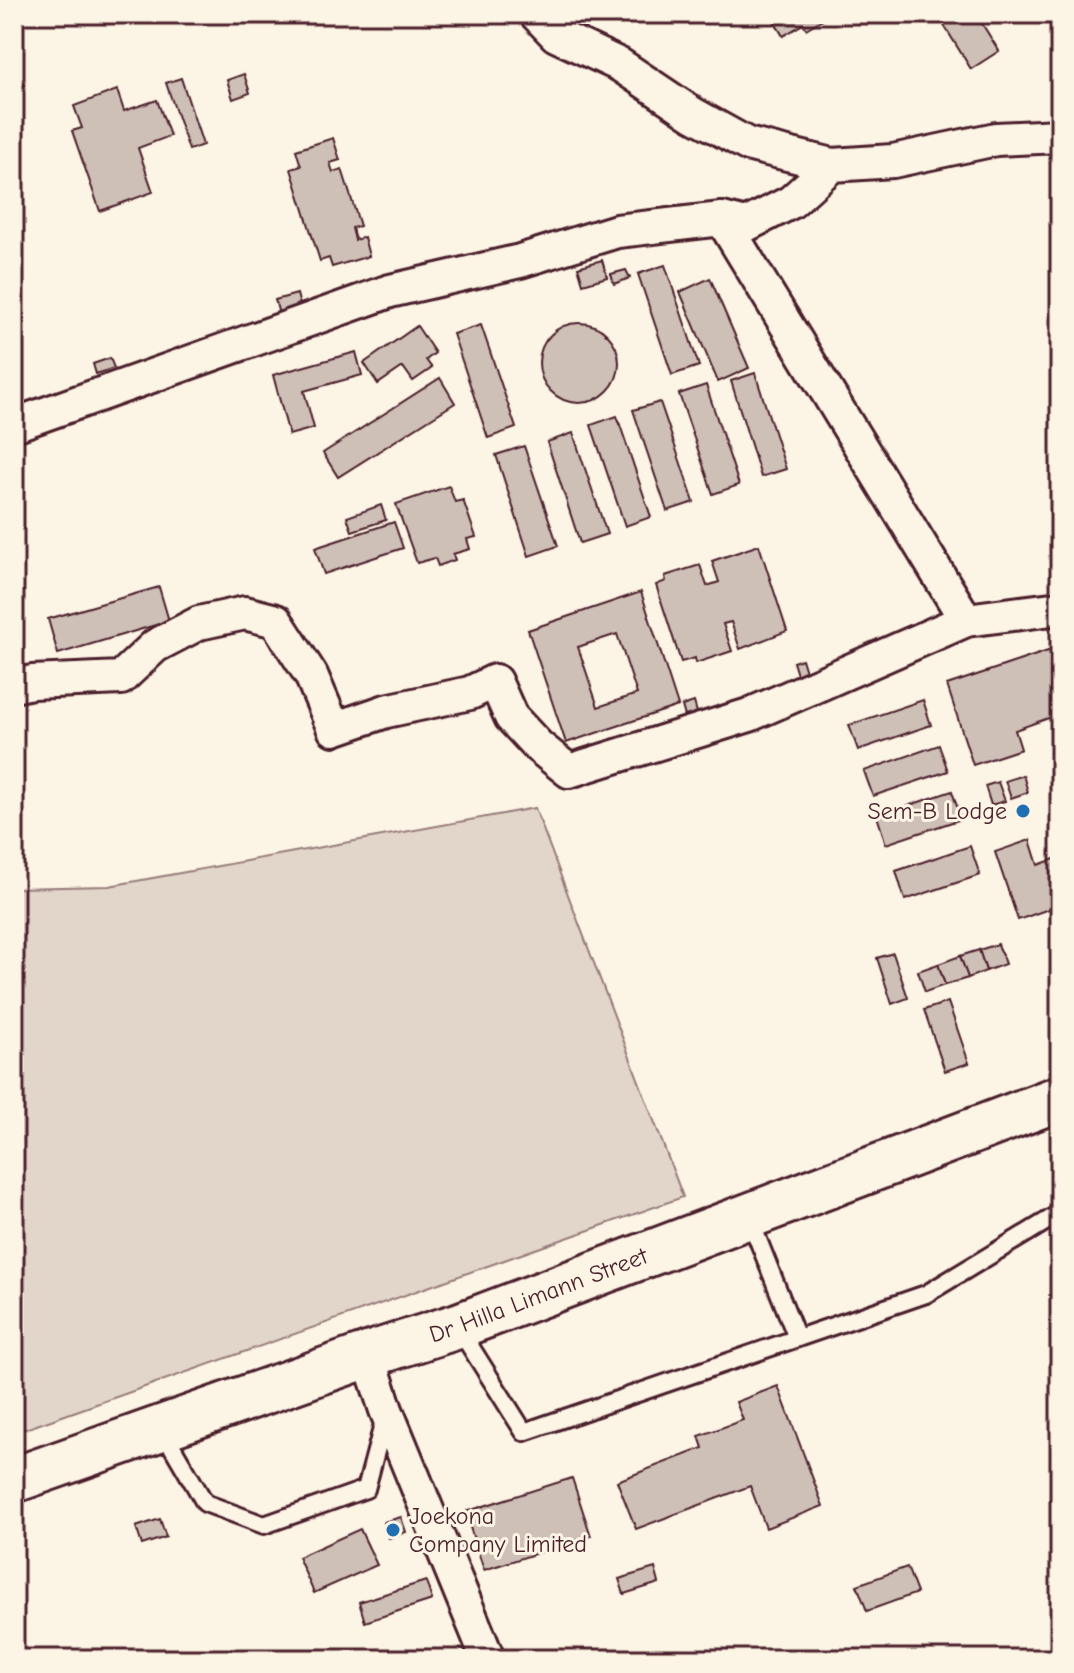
<svg xmlns="http://www.w3.org/2000/svg" width="1074" height="1673" font-family="'Comic Neue',sans-serif">
	<style>
		.green { fill: #e2d5ca; stroke: #967a7a; stroke-width: 2 }
		.building { fill: #cfc0b7; stroke: #4a1f2b; stroke-width: 2; fill-rule: evenodd }
		.lines { fill: none; stroke-linecap: round; stroke-linejoin: round }
		.service-casing { stroke: #4a1f2b; stroke-width: 22 }
		.minor-casing { stroke: #4a1f2b; stroke-width: 38 }
		.trunk-casing { stroke: #4a1f2b; stroke-width: 50 }
		.service { stroke: #fcf5e5; stroke-width: 16 }
		.minor { stroke: #fcf5e5; stroke-width: 32 }
		.trunk { stroke: #fcf5e5; stroke-width: 44 }
		.poi-dot { fill: #1f6fb2; stroke: #fcf5e5; stroke-width: 3 }
		.labels { text-anchor: middle; stroke-width: 6; stroke-linejoin: round; paint-order: stroke }
		.poi-label { font-size: 24px; fill: #4a1f2b; stroke: #fcf5e5; text-anchor: end }
		.street-label { font-size: 24px; fill: #4a1f2b; stroke: #fcf5e5 }
	</style>
	<rect width="100%" height="100%" fill="#fcf5e5"/>
	<filter id="ink" filterUnits="userSpaceOnUse"><feTurbulence type="fractalNoise" baseFrequency=".0125" numOctaves="2"/><feDisplacementMap in="SourceGraphic" scale="16" xChannelSelector="R" yChannelSelector="G"/><feConvolveMatrix kernelMatrix="1 2 1 2 8 2 1 2 1" color-interpolation-filters="sRGB"/></filter>
	<g filter="url(#ink)">
		<polygon class="green" points="535,808 683,1197 14,1433 14,888 109,886"/>
		<g class="building">
			<polygon points="770,14 824,14 826,17 806,29 803,24 783,36"/>
			<polygon points="937,14 976,14 999,51 971,69"/>
			<polygon points="244,74 250,93 233,99 227,80"/>
			<polygon points="181,78 203,145 189,150 166,83"/>
			<polygon points="117,90 124,111 157,100 170,136 138,148 153,192 100,211 72,131 82,128 74,106"/>
			<polygon points="333,138 340,160 330,163 333,172 342,169 360,226 352,228 355,240 364,237 369,256 332,267 329,258 320,261 291,169 301,166 296,150"/>
			<polygon points="602,260 607,277 583,284 578,267"/>
			<polygon points="665,265 699,366 672,375 638,274"/>
			<polygon points="626,270 630,278 614,284 611,274"/>
			<polygon points="710,278 749,368 718,382 680,292"/>
			<polygon points="297,294 301,309 279,314 275,300"/>
			<circle cx="579" cy="363" r="40"/>
			<polygon points="481,325 516,428 488,438 453,334"/>
			<polygon points="417,326 435,353 426,360 432,368 413,381 403,367 378,384 364,363"/>
			<polygon points="356,352 362,375 304,391 314,428 289,435 273,375"/>
			<polygon points="110,358 114,368 96,374 93,364"/>
			<polygon points="755,373 786,469 761,477 731,381"/>
			<polygon points="440,378 455,403 338,477 323,453"/>
			<polygon points="706,385 739,485 713,494 679,394"/>
			<polygon points="660,402 694,502 667,511 633,410"/>
			<polygon points="617,416 651,517 625,526 591,425"/>
			<polygon points="573,433 607,534 580,543 547,442"/>
			<polygon points="524,446 558,546 529,556 496,455"/>
			<polygon points="449,486 455,502 463,500 476,537 467,539 470,549 453,554 455,560 438,566 435,558 417,563 396,504"/>
			<polygon points="381,505 386,520 352,531 347,517"/>
			<polygon points="394,522 403,548 324,574 315,548"/>
			<polygon points="759,545 787,631 740,649 731,622 723,624 732,651 696,663 695,658 681,662 656,585 666,581 665,576 700,565 707,586 719,582 712,561"/>
			<polygon points="159,587 169,621 58,654 48,619"/>
			<path d="M641 592 678 706 566 743 528 630ZM617 634 637 694 598 707 578 647Z"/>
			<polygon points="1060,647 1060,714 1015,730 1021,749 973,765 947,685"/>
			<polygon points="802,659 807,675 798,678 793,662"/>
			<polygon points="923,700 931,725 858,750 849,725"/>
			<polygon points="694,702 698,716 686,720 682,706"/>
			<polygon points="939,745 948,771 873,796 864,771"/>
			<polygon points="1023,775 1028,792 1011,798 1005,781"/>
			<polygon points="998,782 1005,801 991,805 985,786"/>
			<polygon points="952,791 961,819 886,844 877,816"/>
			<polygon points="1030,840 1038,865 1060,857 1060,905 1018,920 995,852"/>
			<polygon points="970,846 980,875 905,900 896,871"/>
			<polygon points="998,944 1005,964 986,971 979,950"/>
			<polygon points="979,950 986,971 968,978 960,956"/>
			<polygon points="893,953 908,998 892,1004 877,958"/>
			<polygon points="960,956 968,978 945,985 938,964"/>
			<polygon points="938,964 945,985 925,992 918,971"/>
			<polygon points="948,1002 969,1063 945,1071 924,1010"/>
			<polygon points="778,1386 823,1506 766,1528 750,1486 636,1529 617,1481 703,1448 699,1436 743,1420 736,1402"/>
			<polygon points="572,1478 591,1536 484,1570 465,1512"/>
			<polygon points="401,1517 406,1532 389,1538 384,1522"/>
			<polygon points="160,1519 166,1537 142,1545 136,1527"/>
			<polygon points="360,1529 377,1565 314,1593 298,1557"/>
			<polygon points="907,1567 917,1593 867,1611 857,1585"/>
			<polygon points="655,1568 659,1583 624,1594 619,1579"/>
			<polygon points="426,1581 432,1600 365,1622 359,1602"/>
		</g>
		<g class="lines">
			<g class="service-casing">
				<g id="service">
					<polyline points="749,1217 797,1338"/>
					<polyline points="458,1327 524,1432 926,1294 1060,1213"/>
					<polyline points="163,1431 205,1503 264,1525 366,1489 385,1417"/>
				</g>
			</g>
			<g class="minor-casing">
				<g id="minor">
					<polyline points="536,14 556,35 620,65 693,114 747,144 832,165"/>
					<polyline points="722,219 966,620"/>
					<polyline points="14,425 390,291 520,261 617,231 722,219 746,225 791,202 832,165 893,161 996,139 1060,136"/>
					<polyline points="14,686 32,682 121,678 155,646 199,623 245,613 276,621 311,675 334,729 386,711 470,693 495,681 511,717 538,746 569,771 749,715 966,620 1060,608"/>
					<polyline points="368,1355 386,1410 488,1659"/>
				</g>
			</g>
			<g class="trunk-casing">
				<g id="trunk">
					<path id="s1" d="M14 1480 368 1355 458 1326 1060 1098"/>
				</g>
			</g>
			<use href="#service" class="service"/>
			<use href="#minor" class="minor"/>
			<use href="#trunk" class="trunk"/>
		</g>
	</g>
	<g class="poi-dot">
		<circle cx="1023" cy="811" r="8"/>
		<circle cx="393" cy="1530" r="8"/>
	</g>
	<g class="labels">
		<g class="poi-label">
			<text x="1007" y="819">Sem-B Lodge</text>
			<text x="409" y="1524" text-anchor="start">Joekona<tspan x="409" dy="28">Company Limited</tspan></text>
		</g>
		<g class="street-label">
			<text dy="8" stroke="none"><textPath href="#s1" startOffset="556">Dr Hilla Limann Street</textPath></text>
		</g>
	</g>
	<rect width="1074" height="1673" fill="none" stroke="#fcf5e5" stroke-width="48"/>
	<rect x="24" y="24" width="1026" height="1625" fill="none" stroke="#4a1f2b" stroke-width="3" filter="url(#ink)"/>
</svg>
